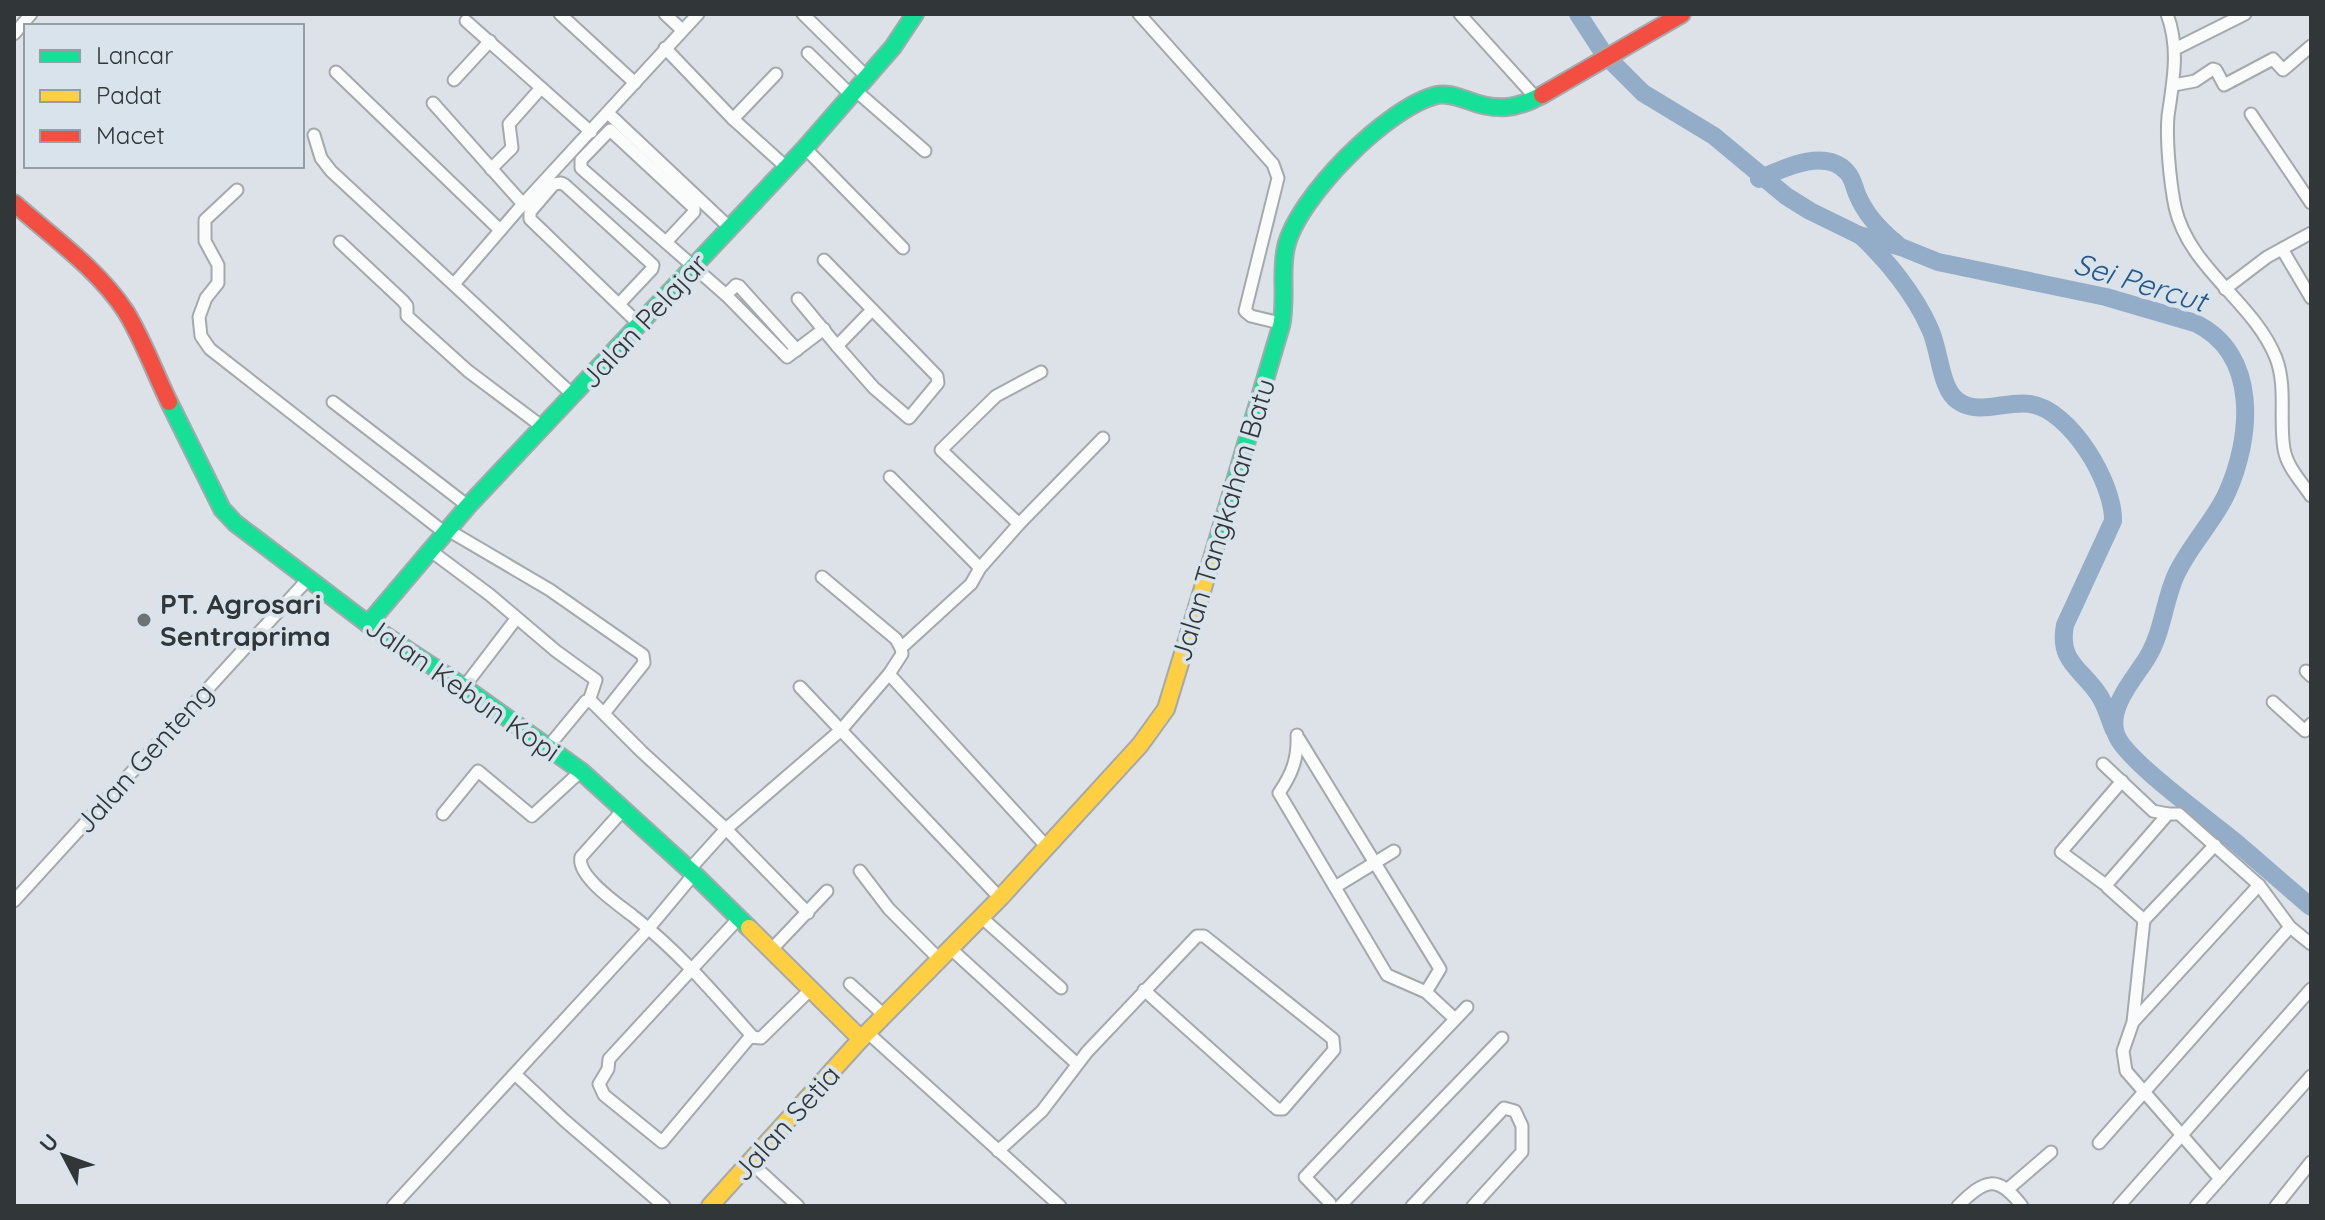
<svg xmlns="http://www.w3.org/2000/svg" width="2325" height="1220" font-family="Quicksand,sans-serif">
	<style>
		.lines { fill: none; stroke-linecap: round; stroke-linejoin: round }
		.river { stroke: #93acc7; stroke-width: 18 }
		.street-casing { stroke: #a4a9ac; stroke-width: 15 }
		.fast-casing { stroke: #a4a9ac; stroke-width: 20 }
		.slow-casing { stroke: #a4a9ac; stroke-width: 20 }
		.jam-casing { stroke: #a4a9ac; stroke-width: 20 }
		.street { stroke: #fafbfb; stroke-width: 11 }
		.fast { stroke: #16e098; stroke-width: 16 }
		.slow { stroke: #ffcf43; stroke-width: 16 }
		.jam { stroke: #f24e42; stroke-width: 16 }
		.poi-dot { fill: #6d7276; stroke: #d8e3eb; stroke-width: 3 }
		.labels { text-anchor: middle; stroke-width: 8; stroke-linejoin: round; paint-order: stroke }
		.street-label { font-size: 28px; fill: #313639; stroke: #d8e3eb }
		.poi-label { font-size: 28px; font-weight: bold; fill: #313639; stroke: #d8e3eb; text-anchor: start }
		.water-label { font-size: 30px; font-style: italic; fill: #275888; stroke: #d8e3eb }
	</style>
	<rect width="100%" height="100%" fill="#dce2e7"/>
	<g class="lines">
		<g class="river">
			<path d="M1578 14 1604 54 1643 93 1714 136 1786 196 1810 211 1859 235 1901 247 1938 262 2106 297 2195 323C2260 354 2252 439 2226 495 2212 524 2188 547 2175 577 2164 603 2162 634 2147 658 2135 678 2107 707 2116 734 2124 759 2209 820 2233 840 2259 862 2285 885 2311 907"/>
			<path d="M1759 179C1782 169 1825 147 1847 172 1853 178 1854 187 1857 194 1865 214 1880 230 1896 243"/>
			<path d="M1861 236C1888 261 1915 295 1930 329 1940 350 1940 389 1958 401 1979 416 2007 400 2030 404 2070 409 2114 483 2113 521L2065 625C2058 662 2081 668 2099 695 2106 705 2109 719 2114 730"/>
		</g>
		<g class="street-casing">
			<g id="street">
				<polyline points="560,14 635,83"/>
				<polyline points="665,14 682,30"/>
				<polyline points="803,14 867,77"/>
				<polyline points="1139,14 1273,164 1278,178 1245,311 1251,316 1280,323"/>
				<polyline points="1460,14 1536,98"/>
				<path d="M2167 14C2180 49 2173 81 2168 116 2166 141 2170 182 2175 207 2189 269 2254 302 2276 358 2287 387 2279 419 2284 449 2287 467 2301 481 2311 496"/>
				<polyline points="466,21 591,132"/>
				<polyline points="14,34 31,14"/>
				<polyline points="665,48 733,119 786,167"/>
				<polyline points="2175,49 2245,14"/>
				<polyline points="808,53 851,95"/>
				<polyline points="336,72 500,230"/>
				<polyline points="454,80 490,41"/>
				<polyline points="2174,85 2195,81 2213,69 2216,70 2224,85 2273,59 2283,70 2311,46"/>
				<polyline points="855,90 925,151"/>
				<polyline points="433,103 523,204"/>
				<polyline points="608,113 730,228"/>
				<polyline points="2251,114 2311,203"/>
				<polyline points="733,119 776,74"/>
				<polyline points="314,135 321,158 331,171 574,396"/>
				<polyline points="805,148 903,248"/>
				<polyline points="491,169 512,148 509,124 541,88"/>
				<polyline points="237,190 205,220 205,241 218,265 218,283 206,298 199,317 201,336 210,349 445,533"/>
				<polyline points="340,242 403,301 407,306 407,316 468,371 544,428"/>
				<polyline points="666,242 694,212 694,208 610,130 581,160 581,168 726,295 787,357 824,329"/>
				<polyline points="2282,249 2311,298"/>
				<polyline points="824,260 937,376 938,383 909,418 874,388 837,346"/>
				<polyline points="454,284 523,204 698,14"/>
				<polyline points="2225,289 2267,257 2311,233"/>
				<polyline points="726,295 736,285 739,286 797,350"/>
				<polyline points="798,299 837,346 872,310"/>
				<polyline points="619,304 652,269 653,265 565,185 561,183 554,184 530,212 530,219 640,325"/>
				<polyline points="333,402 468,506"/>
				<polyline points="890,477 980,568"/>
				<polyline points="1019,524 941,450 996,396 1041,372"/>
				<polyline points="448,530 550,590 643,655 644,663 605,712"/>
				<polyline points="431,551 490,595 556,651 596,680 589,701"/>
				<polyline points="901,648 971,584 980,568 1019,524 1103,438"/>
				<polyline points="2306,671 2311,676"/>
				<polyline points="889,674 1046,846"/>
				<polyline points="464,687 516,619"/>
				<polyline points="800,687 1000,898"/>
				<polyline points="2273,702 2305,731 2311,724"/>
				<path d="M1297 735C1298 759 1292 774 1279 793L1387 975 1426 992 1455 1019"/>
				<polyline points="1299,739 1440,969 1426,992"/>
				<polyline points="548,747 586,701 592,702 642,752 726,829 808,913"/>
				<polyline points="2103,764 2153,811 2168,814"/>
				<path d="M623 810 581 857C576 876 619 905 633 916 678 951 714 993 752 1036"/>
				<polyline points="443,814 478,771 532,816 581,771"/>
				<polyline points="689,870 726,829 841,730 889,674 902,654 901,648 896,639 822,577"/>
				<polyline points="860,871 889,909 939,959"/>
				<polyline points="2107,886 2061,852 2122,781"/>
				<polyline points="1335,887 1394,851"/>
				<polyline points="14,901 308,579"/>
				<polyline points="981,917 1061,988"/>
				<polyline points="738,919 609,1059 608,1069 599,1084 604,1095 662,1142 750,1037 761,1038 810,990"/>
				<polyline points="2144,920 2215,845"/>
				<polyline points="950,948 1077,1064"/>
				<polyline points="771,950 827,891"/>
				<polyline points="850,984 884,1015"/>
				<polyline points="2134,1021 2259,885"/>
				<polyline points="868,1033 1060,1206"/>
				<polyline points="515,1074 564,1120 664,1206"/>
				<polyline points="2099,1143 2290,927"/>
				<polyline points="998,1151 1042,1111 1087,1052 1197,936 1204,936 1333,1039 1334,1050 1283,1109 1277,1109 1144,990"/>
				<polyline points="750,1162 798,1206"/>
				<polyline points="2220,1179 2126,1071 2123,1051 2133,1022 2144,920 2108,888 2107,884 2168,814 2179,814 2259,885 2290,927 2311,944"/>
				<polyline points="2008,1189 2051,1152"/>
				<polyline points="1330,1203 1305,1177 1467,1007"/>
				<polyline points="393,1206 649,928 694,874"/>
				<polyline points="1340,1206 1502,1038"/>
				<polyline points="1412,1206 1504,1108 1515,1111 1522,1126 1522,1152 1473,1206"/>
				<path d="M1958 1206C1985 1179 1997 1174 2022 1206"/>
				<polyline points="2119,1206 2311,989"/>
				<polyline points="2196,1206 2311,1076"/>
				<polyline points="2276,1206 2311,1162"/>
			</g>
		</g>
		<g class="fast-casing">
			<g id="fast">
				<polyline points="169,402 222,509 235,523 368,624 464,687 581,771 694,874 749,928"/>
				<path d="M1216 545 1281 326C1287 300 1280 273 1286 247 1297 198 1387 107 1437 95 1447 93 1457 97 1467 100 1495 111 1515 110 1542 95"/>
				<polyline points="368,624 468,506 805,148 893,47 915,14"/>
			</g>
		</g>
		<g class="slow-casing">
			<g id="slow">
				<polyline points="861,1039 1000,898 1140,745 1166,709 1216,545"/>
				<polyline points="710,1206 861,1039 749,928"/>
			</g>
		</g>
		<g class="jam-casing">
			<g id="jam">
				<polyline points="1542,95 1682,14"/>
				<path d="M14 203C52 237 98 269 126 312 143 340 155 373 169 402"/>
			</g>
		</g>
		<use href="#street" class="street"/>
		<use href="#fast" class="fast"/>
		<use href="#slow" class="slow"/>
		<use href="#jam" class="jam"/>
	</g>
	<circle class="poi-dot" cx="144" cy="620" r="8"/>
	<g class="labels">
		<g class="street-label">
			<text transform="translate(644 321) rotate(-47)" y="10">Jalan Pelajar</text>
			<text transform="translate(1223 520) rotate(-73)" y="10">Jalan Tangkahan Batu</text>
			<text transform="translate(463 689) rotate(35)" y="10">Jalan Kebun Kopi</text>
			<text transform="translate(144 758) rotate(-48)" y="10">Jalan Genteng</text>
			<text transform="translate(786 1123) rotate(-48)" y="10">Jalan Setia</text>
		</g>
		<g class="poi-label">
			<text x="160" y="614">PT. Agrosari<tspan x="160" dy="32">Sentraprima</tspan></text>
		</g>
		<g class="water-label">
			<text transform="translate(2140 283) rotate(17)" y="10">Sei Percut</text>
		</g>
	</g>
	<rect width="2325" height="1220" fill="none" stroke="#313639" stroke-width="32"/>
	<rect x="24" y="24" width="280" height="144" fill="#d8e3eb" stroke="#959ea4" stroke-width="2"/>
	<rect x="40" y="50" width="40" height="12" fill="#16e098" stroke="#959ea4" stroke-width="2"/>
	<text x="96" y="64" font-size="24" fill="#313639">Lancar</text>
	<rect x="40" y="90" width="40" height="12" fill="#ffcf43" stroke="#959ea4" stroke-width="2"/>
	<text x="96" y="104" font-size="24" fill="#313639">Padat</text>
	<rect x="40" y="130" width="40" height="12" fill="#f24e42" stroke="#959ea4" stroke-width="2"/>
	<text x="96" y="144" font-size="24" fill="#313639">Macet</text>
	<g transform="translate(64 1156) rotate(311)" stroke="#d8e3eb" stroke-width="6" paint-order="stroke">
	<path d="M0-6L14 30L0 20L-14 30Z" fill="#313639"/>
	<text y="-12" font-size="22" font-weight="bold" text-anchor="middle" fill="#313639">U</text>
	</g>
</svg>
